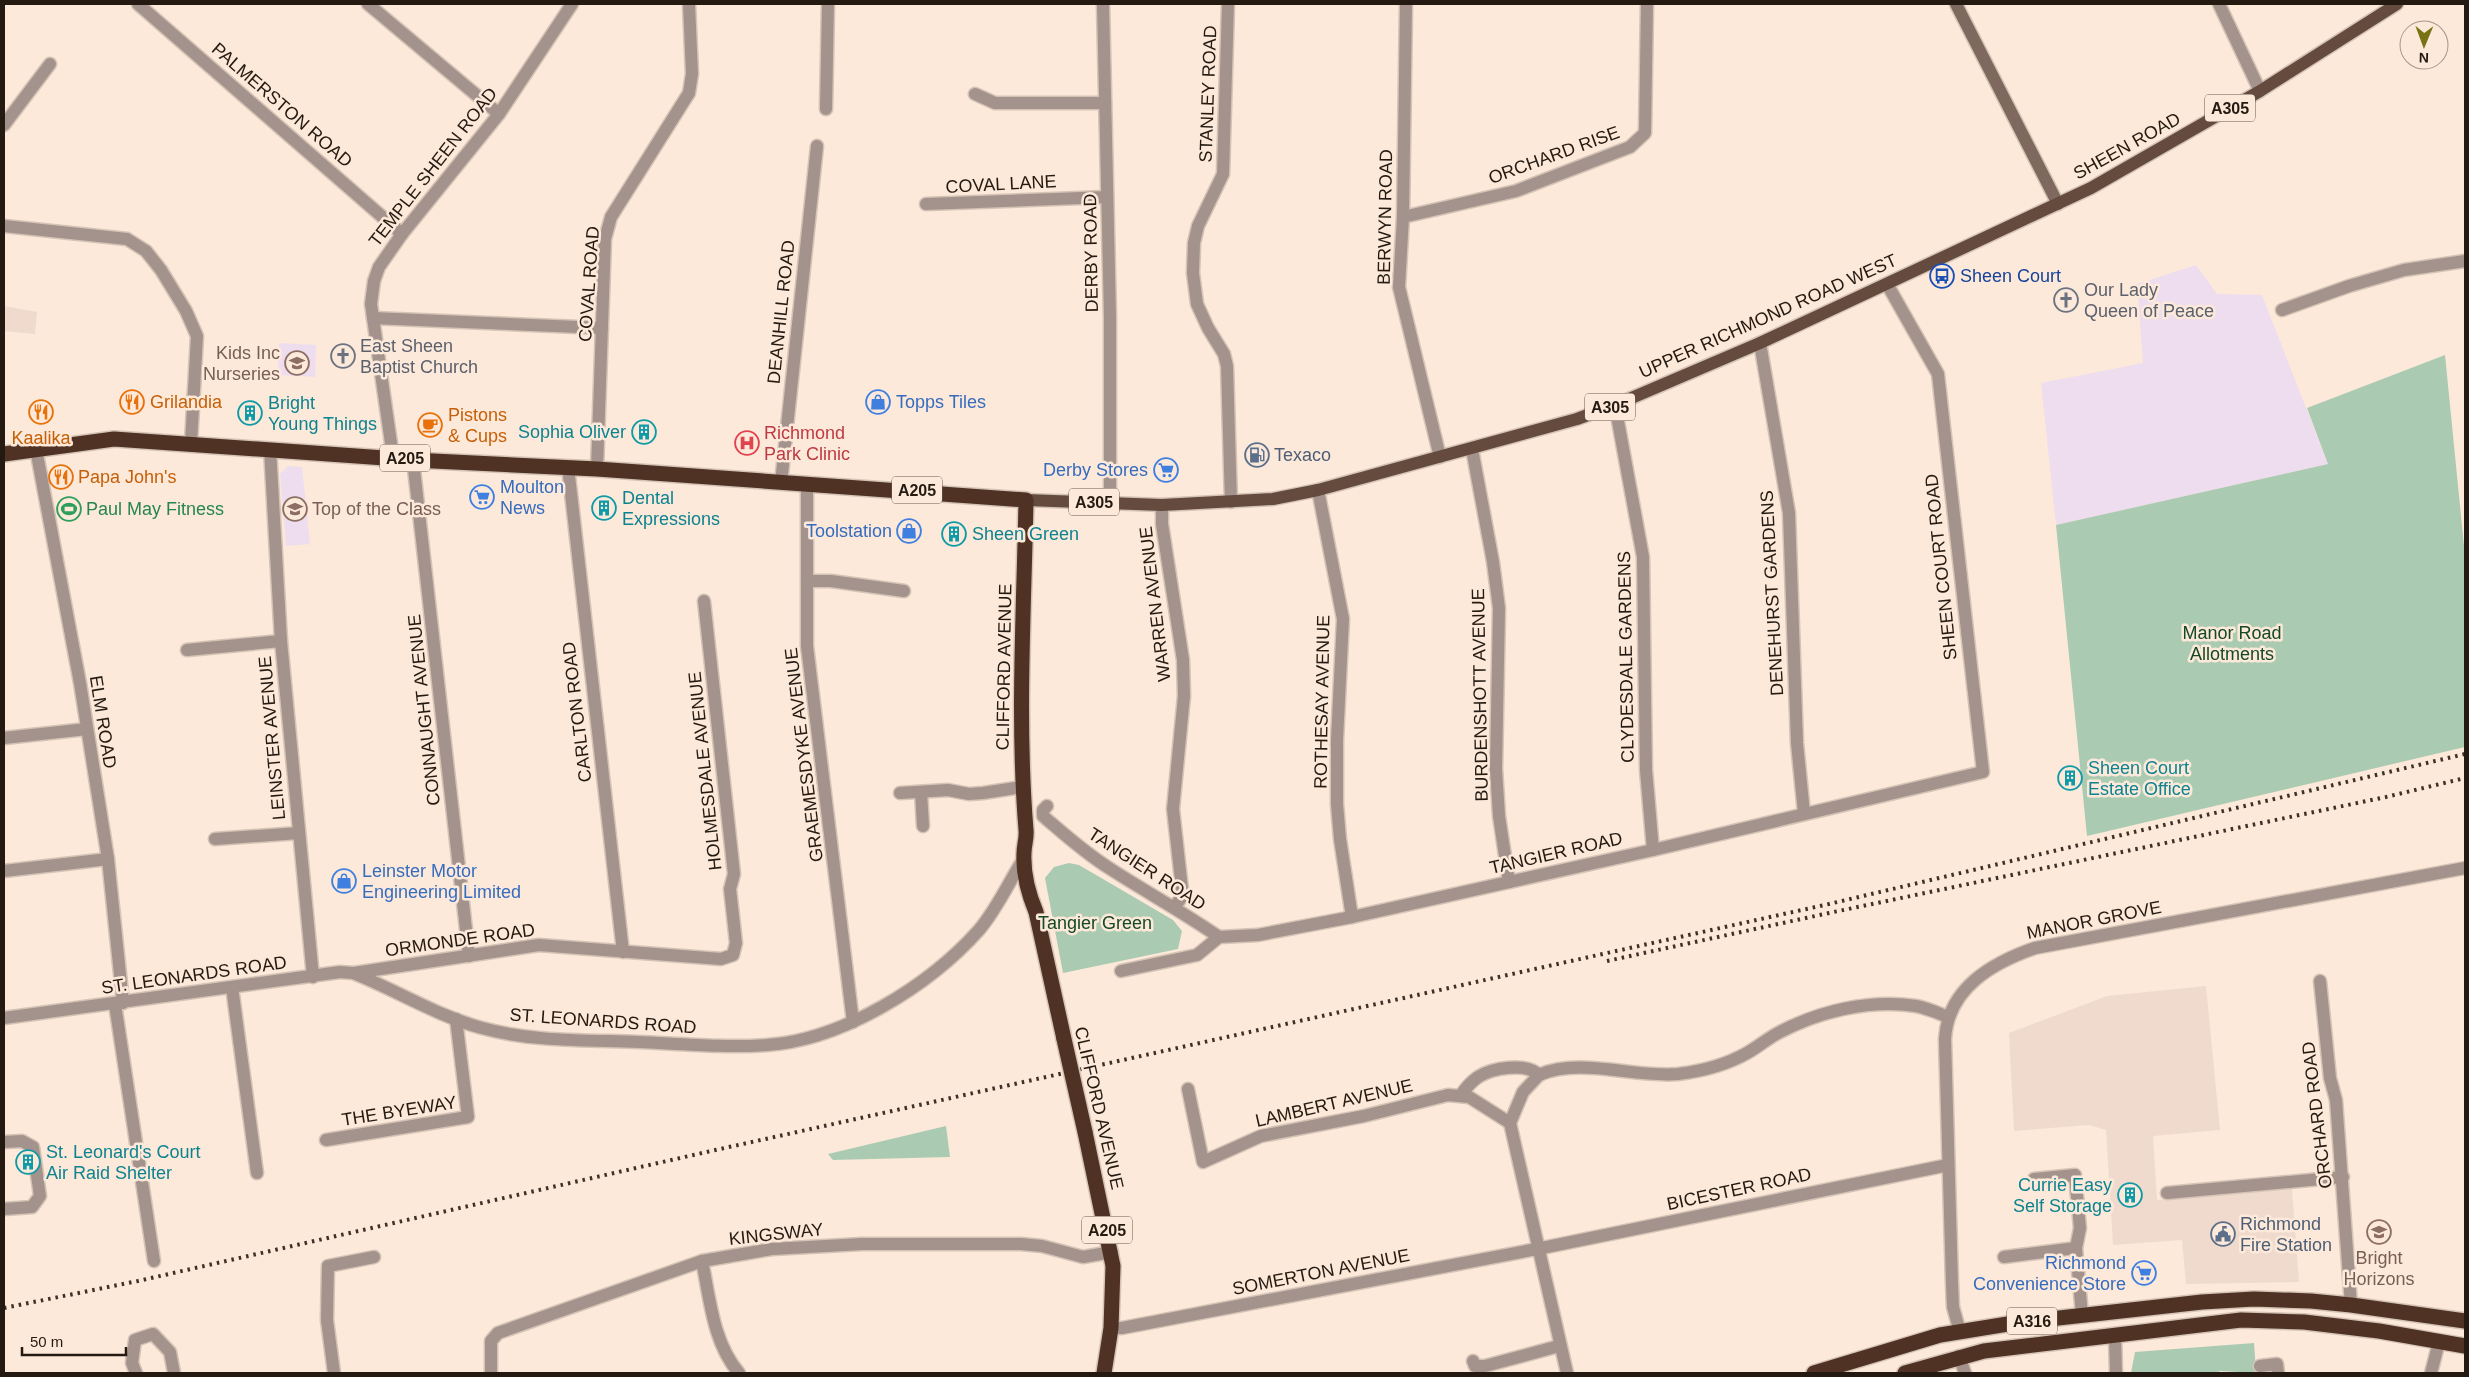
<svg xmlns="http://www.w3.org/2000/svg" width="2469" height="1377" font-family="Arial,sans-serif">
	<style>
		.industrial { fill: #f0dacd }
		.education { fill: #edddef }
		.green { fill: #aacbb1 }
		.lines { fill: none; stroke-linecap: round; stroke-linejoin: round }
		.street-casing { stroke: #d5c4b6; stroke-width: 15 }
		.secondary-casing { stroke: #d5c4b6; stroke-width: 15 }
		.primary-casing { stroke: #d5c4b6; stroke-width: 15 }
		.highway-casing { stroke: #d5c4b6; stroke-width: 18 }
		.street { stroke: #a3938c; stroke-width: 12 }
		.secondary { stroke: #7f695e; stroke-width: 12 }
		.primary { stroke: #654b3e; stroke-width: 12 }
		.highway { stroke: #4f3223; stroke-width: 15 }
		.rail { stroke: #3d3127; stroke-width: 4; stroke-dasharray: 2.5 5; stroke-linecap: butt }
		.highway-bridge-casing { stroke: #d5c4b6; stroke-width: 18; stroke-linecap: butt }
		.highway-bridge { stroke: #4f3223; stroke-width: 15 }
		.labels { text-anchor: middle; stroke-width: 5; stroke-linejoin: round; paint-order: stroke }
		.shield { fill: #fce9da; stroke: #66584d; stroke-width: 1 }
		.shield-label { font-size: 16px; font-weight: bold; fill: #251a11 }
		.street-label { font-size: 18px; fill: #251a11; stroke: #fce9da }
		.transit-label { font-size: 18px; fill: #164399; stroke: #fce9da; text-anchor: start }
		.worship-label { font-size: 18px; fill: #5b616d; stroke: #fce9da; text-anchor: start }
		.education-label { font-size: 18px; fill: #785e54; stroke: #fce9da; text-anchor: end }
		.food-label { font-size: 18px; fill: #c56008; stroke: #fce9da; text-anchor: start }
		.shop-label { font-size: 18px; fill: #366cbe; stroke: #fce9da; text-anchor: start }
		.culture-label { font-size: 18px; fill: #0d838f; stroke: #fce9da; text-anchor: start }
		.health-label { font-size: 18px; fill: #be3a42; stroke: #fce9da; text-anchor: start }
		.service-label { font-size: 18px; fill: #4e5e75; stroke: #fce9da; text-anchor: start }
		.leisure-label { font-size: 18px; fill: #27864d; stroke: #fce9da; text-anchor: start }
		.park-label { font-size: 18px; fill: #134926; stroke: #fce9da }
	</style>
	<rect width="100%" height="100%" fill="#fce9da"/>
	<g class="industrial">
		<polygon points="4,306 37,312 35,334 4,331"/>
		<polygon points="2206,986 2220,1130 2153,1136 2157,1200 2292,1189 2299,1282 2186,1284 2182,1240 2113,1245 2106,1130 2089,1125 2014,1131 2009,1033 2107,996"/>
	</g>
	<g class="education">
		<polygon points="2196,265 2217,294 2262,295 2328,464 2056,525 2041,383 2143,363 2137,284"/>
		<polygon points="279,343 316,345 315,377 278,375"/>
		<polygon points="288,466 302,467 310,544 286,546 280,474"/>
	</g>
	<g class="green">
		<polygon points="2445,355 2465,556 2465,747 2087,836 2056,525 2328,464 2307,408"/>
		<polygon points="1069,863 1079,865 1173,920 1182,931 1178,949 1063,973 1045,878 1054,867"/>
		<polygon points="946,1126 950,1157 833,1160 828,1154"/>
		<polygon points="2254,1343 2256,1373 2220,1371 2217,1373 2131,1373 2135,1352"/>
	</g>
	<g class="lines">
		<g class="street-casing">
			<g id="street">
				<polyline points="138,4 402,234"/>
				<polyline points="368,4 499,114"/>
				<polyline points="1103,4 1110,317 1110,502"/>
				<polyline points="1228,4 1223,174 1198,226 1194,243 1193,273 1197,304 1208,328 1224,354 1227,366 1231,502"/>
				<polyline points="1406,4 1403,217 1399,287 1440,457"/>
				<polyline points="2219,4 2260,91"/>
				<polyline points="975,94 995,103 1105,103"/>
				<polyline points="826,109 828,4"/>
				<polyline points="4,125 50,64"/>
				<polyline points="926,204 1107,197"/>
				<polyline points="1403,217 1516,191 1630,147 1645,133 1647,4"/>
				<polyline points="4,226 127,239 146,251 161,270 186,311 197,336 191,443"/>
				<polyline points="2282,310 2349,286 2404,270 2465,261"/>
				<polyline points="373,318 602,328"/>
				<polyline points="1760,343 1789,513 1797,743 1804,813"/>
				<polyline points="1615,405 1643,557 1646,770 1653,850"/>
				<polyline points="36,449 80,683 108,859 123,1003"/>
				<polyline points="270,449 281,641 313,977"/>
				<polyline points="1472,449 1493,562 1499,608 1496,769 1499,816 1509,882"/>
				<polyline points="393,457 371,304 374,281 379,267 402,234 499,114 572,4"/>
				<polyline points="413,460 469,956"/>
				<polyline points="568,467 623,952"/>
				<polyline points="597,469 605,239 611,217 689,93 692,74 689,4"/>
				<polyline points="781,483 817,146"/>
				<polyline points="807,483 807,646 853,1022"/>
				<polyline points="1318,490 1343,619 1337,740 1337,804 1340,839 1352,917"/>
				<polyline points="1162,505 1162,524 1183,660 1184,696 1173,809 1182,889 1182,897 1175,906"/>
				<polyline points="808,581 831,581 904,591"/>
				<polyline points="187,650 281,641"/>
				<polyline points="4,738 87,729"/>
				<polyline points="921,792 923,826"/>
				<polyline points="900,793 948,790 969,794 983,793 1022,787"/>
				<path d="M1047 806 1043 810V816C1064 834 1085 853 1109 868 1146 892 1183 912 1219 937"/>
				<polyline points="215,839 299,833"/>
				<polyline points="4,871 108,859"/>
				<polyline points="1121,971 1197,955 1219,937 1258,935 1352,917 1653,850 1983,772 1938,374 1887,284"/>
				<polyline points="354,973 539,945 721,959 733,955 736,943 730,889 734,874 704,601"/>
				<polyline points="2320,981 2330,1078 2336,1100 2351,1305"/>
				<polyline points="232,987 257,1173"/>
				<polyline points="115,1004 154,1261"/>
				<path d="M4 1018 340 972 353 973C396 990 437 1016 482 1028 533 1042 587 1040 639 1042 682 1044 725 1048 767 1045 842 1040 929 986 979 930 996 910 1007 886 1021 863L1025 862"/>
				<path d="M1539 1075C1579 1057 1635 1078 1678 1074 1703 1071 1726 1065 1747 1053 1758 1047 1768 1038 1780 1032 1820 1011 1870 999 1916 1006 1927 1008 1938 1013 1948 1017"/>
				<path d="M1188 1089 1203 1162 1261 1136 1364 1116 1448 1095 1469 1097 1510 1123 1523 1092 1539 1075C1526 1062 1492 1068 1478 1077 1471 1082 1465 1089 1461 1095"/>
				<polyline points="1510,1123 1567,1373"/>
				<polyline points="326,1140 468,1117 456,1019"/>
				<polyline points="4,1142 22,1141 33,1147 40,1196 32,1207 4,1209"/>
				<polyline points="2034,1179 2075,1175 2080,1228 2076,1248 2082,1315"/>
				<polyline points="2167,1193 2343,1177"/>
				<polyline points="2004,1257 2076,1248"/>
				<path d="M702 1261C710 1299 713 1343 739 1373"/>
				<polyline points="1111,1328 1122,1328 1537,1249 1948,1165"/>
				<path d="M1960 1332 1953 1307 1952 1283 1945 1039C1948 988 1992 963 2035 948L2465 868"/>
				<polyline points="2115,1335 2116,1373"/>
				<polyline points="1959,1356 1965,1373"/>
				<polyline points="1473,1361 1475,1366 1485,1366 1559,1346"/>
				<polyline points="2260,1366 2277,1364 2278,1373"/>
				<polyline points="136,1373 132,1363 135,1340 153,1334 170,1352 174,1373"/>
				<polyline points="334,1373 327,1320 328,1266 374,1257"/>
				<polyline points="491,1373 491,1341 498,1333 702,1261 772,1249 862,1244 1021,1244 1042,1246 1083,1257 1112,1252"/>
				<polyline points="2431,1373 2439,1342"/>
			</g>
		</g>
		<g class="secondary-casing">
			<polyline id="secondary" points="1956,4 2058,204"/>
		</g>
		<g class="primary-casing">
			<polyline id="primary" points="1026,500 1162,505 1273,499 1318,490 1577,419 1615,405 1760,343 2091,188 2260,91 2397,4"/>
		</g>
		<g class="highway-casing">
			<g id="highway">
				<path d="M4 454 114 439 413 460 597 469 1026 500C1024 610 1017 720 1026 830 1027 838 1024 845 1024 853 1023 873 1028 893 1036 912L1064 1039"/>
				<polyline points="1085,1132 1113,1266 1111,1328 1104,1373"/>
				<polyline points="1814,1373 1940,1335 2014,1323 2202,1302 2254,1299 2311,1301 2351,1305 2465,1321"/>
				<polyline points="1905,1373 1984,1351 2241,1320 2304,1322 2379,1331 2465,1346"/>
			</g>
		</g>
		<use href="#street" class="street"/>
		<use href="#secondary" class="secondary"/>
		<use href="#primary" class="primary"/>
		<use href="#highway" class="highway"/>
		<g class="rail">
			<polyline points="1607,961 1829,913 2386,797 2465,778"/>
			<polyline points="4,1308 138,1281 711,1151 1829,904 2465,754"/>
		</g>
		<g class="highway-bridge-casing">
			<polyline id="highway-bridge" points="1064,1039 1085,1132"/>
		</g>
		<use href="#highway-bridge" class="highway-bridge"/>
	</g>
	<defs>
		<g id="bus-ring" transform="scale(1.25)"><circle r="9.5" fill="#fce9da" stroke="#1a4fb4" stroke-width="1.5"/><path d="M-5-6H5V4H4V6H2V4H-2V6H-4V4H-5ZM-3.5-4V0h7V-4ZM-3.5 1.2v1.5H-2V1.2ZM2 1.2v1.5H3.5V1.2Z" fill="#1a4fb4"/></g>
		<g id="church-ring" transform="scale(1.25)"><circle r="9.5" fill="#fce9da" stroke="#6b7280" stroke-width="1.5"/><path d="M-1.2-6h2.4v3.5h3.3v2.4h-3.3V6h-2.4V-.1h-3.3v-2.4h3.3Z" fill="#6b7280"/></g>
		<g id="school-ring" transform="scale(1.25)"><circle r="9.5" fill="#fce9da" stroke="#8d6e63" stroke-width="1.5"/><path d="M0-5L7-2L0 1L-7-2ZM-4 1L0 2.5L4 1V4Q0 6-4 4Z" fill="#8d6e63"/></g>
		<g id="restaurant-ring" transform="scale(1.25)"><circle r="9.5" fill="#fce9da" stroke="#e8710a" stroke-width="1.5"/><path d="M-5-6h1v4h1v-4h1v4h1v-4h1v5L-1.5 .5V6h-2V.5L-5-1ZM5-6V6H3V1.5H1.5Q1.5-4 5-6Z" fill="#e8710a"/></g>
		<g id="shop-ring" transform="scale(1.25)"><circle r="9.5" fill="#fce9da" stroke="#3f7fe0" stroke-width="1.5"/><path d="M-5-2.5h2.3a2.7 3.5 0 0 1 5.4 0H5L5.5 6h-11ZM-1.5-2.5h3a1.5 2.3 0 0 0-3 0Z" fill="#3f7fe0"/></g>
		<g id="building-ring" transform="scale(1.25)"><circle r="9.5" fill="#fce9da" stroke="#0f9aa8" stroke-width="1.5"/><path d="M-4-6H4V6H1V3H-1V6H-4ZM-2.5-4.3h1.7v1.8h-1.7ZM.8-4.3h1.7v1.8H.8ZM-2.5-1h1.7V.8h-1.7ZM.8-1h1.7V.8H.8Z" fill="#0f9aa8"/></g>
		<g id="cafe-ring" transform="scale(1.25)"><circle r="9.5" fill="#fce9da" stroke="#e8710a" stroke-width="1.5"/><path d="M-5.5-4.5H6V0H3Q3 3.5 0 3.5H-2.5Q-5.5 3.5-5.5 0ZM3-3.2v2h1.7v-2ZM-6 4.5H4V6H-6Z" fill="#e8710a"/></g>
		<g id="hospital-ring" transform="scale(1.25)"><circle r="9.5" fill="#fce9da" stroke="#e0444e" stroke-width="1.5"/><path d="M-5-5h3v3.5h4V-5h3V5h-3V1.5h-4V5h-3Z" fill="#e0444e"/></g>
		<g id="fuel-ring" transform="scale(1.25)"><circle r="9.5" fill="#fce9da" stroke="#5c6f8a" stroke-width="1.5"/><path d="M-5.5-6h7V0h2V4h1.3V-2.5L3-4.5l.8-.8L6-3V5H2.5V1h-1V6h-7ZM-4.2-4.7v3.2H.2V-4.7Z" fill="#5c6f8a"/></g>
		<g id="supermarket-ring" transform="scale(1.25)"><circle r="9.5" fill="#fce9da" stroke="#3f7fe0" stroke-width="1.5"/><path d="M-6-5.5h2.5l.6 2H6L4.5 2H-2.5L-4.4-4H-6ZM-1.5 3.2a1.3 1.3 0 1 0 .1 0ZM3 3.2a1.3 1.3 0 1 0 .1 0Z" fill="#3f7fe0"/></g>
		<g id="stadium-ring" transform="scale(1.25)"><circle r="9.5" fill="#fce9da" stroke="#2e9e5b" stroke-width="1.5"/><path d="M0-5a6.5 5 0 1 0 0 10a6.5 5 0 1 0 0-10ZM-3.5-1.8h7v3.6h-7Z" fill="#2e9e5b"/></g>
		<g id="civic-ring" transform="scale(1.25)"><circle r="9.5" fill="#fce9da" stroke="#5c6f8a" stroke-width="1.5"/><path d="M-.6-6.5H3V-4.5H.6V-3L4-1V1h2V6H-6V1h2V-1L-.6-3ZM-1.2 2.5V6h2.4V2.5Z" fill="#5c6f8a"/></g>
	</defs>
	<g fill-rule="evenodd">
		<use href="#bus-ring" x="1942" y="276"/>
		<use href="#church-ring" x="2066" y="300"/>
		<use href="#church-ring" x="343" y="356"/>
		<use href="#school-ring" x="297" y="363"/>
		<use href="#restaurant-ring" x="132" y="402"/>
		<use href="#shop-ring" x="878" y="402"/>
		<use href="#restaurant-ring" x="41" y="412"/>
		<use href="#building-ring" x="250" y="413"/>
		<use href="#cafe-ring" x="430" y="425"/>
		<use href="#building-ring" x="644" y="432"/>
		<use href="#hospital-ring" x="747" y="443"/>
		<use href="#fuel-ring" x="1257" y="455"/>
		<use href="#supermarket-ring" x="1166" y="470"/>
		<use href="#restaurant-ring" x="61" y="477"/>
		<use href="#supermarket-ring" x="482" y="497"/>
		<use href="#building-ring" x="604" y="508"/>
		<use href="#stadium-ring" x="69" y="509"/>
		<use href="#school-ring" x="295" y="509"/>
		<use href="#shop-ring" x="909" y="531"/>
		<use href="#building-ring" x="954" y="534"/>
		<use href="#building-ring" x="2070" y="778"/>
		<use href="#shop-ring" x="344" y="881"/>
		<use href="#building-ring" x="28" y="1162"/>
		<use href="#building-ring" x="2130" y="1195"/>
		<use href="#school-ring" x="2379" y="1232"/>
		<use href="#civic-ring" x="2223" y="1234"/>
		<use href="#supermarket-ring" x="2144" y="1273"/>
	</g>
	<g class="labels">
		<g class="shield">
			<rect x="2205" y="94.5" width="50" height="27" rx="4"/>
			<rect x="1585" y="393.5" width="50" height="27" rx="4"/>
			<rect x="380" y="444.5" width="50" height="27" rx="4"/>
			<rect x="892" y="476.5" width="50" height="27" rx="4"/>
			<rect x="1069" y="488.5" width="50" height="27" rx="4"/>
			<rect x="1082" y="1216.5" width="50" height="27" rx="4"/>
			<rect x="2007" y="1307.5" width="50" height="27" rx="4"/>
		</g>
		<g class="shield-label">
			<text x="2230" y="114">A305</text>
			<text x="1610" y="413">A305</text>
			<text x="405" y="464">A205</text>
			<text x="917" y="496">A205</text>
			<text x="1094" y="508">A305</text>
			<text x="1107" y="1236">A205</text>
			<text x="2032" y="1327">A316</text>
		</g>
		<g class="street-label">
			<text transform="translate(1208 94) rotate(-88)" y="6">STANLEY ROAD</text>
			<text transform="translate(282 105) rotate(41)" y="6">PALMERSTON ROAD</text>
			<text transform="translate(2127 146) rotate(-29)" y="6">SHEEN ROAD</text>
			<text transform="translate(1554 155) rotate(-20)" y="6">ORCHARD RISE</text>
			<text transform="translate(433 167) rotate(-52)" y="6">TEMPLE SHEEN ROAD</text>
			<text transform="translate(1001 184) rotate(-3)" y="6">COVAL LANE</text>
			<text transform="translate(1385 217) rotate(-89)" y="6">BERWYN ROAD</text>
			<text transform="translate(1091 253) rotate(-91)" y="6">DERBY ROAD</text>
			<text transform="translate(589 284) rotate(-86)" y="6">COVAL ROAD</text>
			<text transform="translate(781 312) rotate(-84)" y="6">DEANHILL ROAD</text>
			<text transform="translate(1768 316) rotate(-24)" y="6">UPPER RICHMOND ROAD WEST</text>
			<text transform="translate(1941 567) rotate(-96)" y="6">SHEEN COURT ROAD</text>
			<text transform="translate(1772 593) rotate(-93)" y="6">DENEHURST GARDENS</text>
			<text transform="translate(1155 604) rotate(-97)" y="6">WARREN AVENUE</text>
			<text transform="translate(1626 657) rotate(-91)" y="6">CLYDESDALE GARDENS</text>
			<text transform="translate(1004 667) rotate(-89)" y="6">CLIFFORD AVENUE</text>
			<text transform="translate(1480 695) rotate(-91)" y="6">BURDENSHOTT AVENUE</text>
			<text transform="translate(1322 702) rotate(-89)" y="6">ROTHESAY AVENUE</text>
			<text transform="translate(424 710) rotate(-96)" y="6">CONNAUGHT AVENUE</text>
			<text transform="translate(577 712) rotate(-97)" y="6">CARLTON ROAD</text>
			<text transform="translate(103 722) rotate(81)" y="6">ELM ROAD</text>
			<text transform="translate(272 738) rotate(-95)" y="6">LEINSTER AVENUE</text>
			<text transform="translate(804 755) rotate(-97)" y="6">GRAEMESDYKE AVENUE</text>
			<text transform="translate(705 771) rotate(-96)" y="6">HOLMESDALE AVENUE</text>
			<text transform="translate(1556 853) rotate(-13)" y="6">TANGIER ROAD</text>
			<text transform="translate(1147 869) rotate(33)" y="6">TANGIER ROAD</text>
			<text transform="translate(2094 920) rotate(-11)" y="6">MANOR GROVE</text>
			<text transform="translate(460 940) rotate(-8)" y="6">ORMONDE ROAD</text>
			<text transform="translate(194 975) rotate(-8)" y="6">ST. LEONARDS ROAD</text>
			<text transform="translate(603 1021) rotate(4)" y="6">ST. LEONARDS ROAD</text>
			<text transform="translate(1334 1103) rotate(-13)" y="6">LAMBERT AVENUE</text>
			<text transform="translate(1099 1108) rotate(77)" y="6">CLIFFORD AVENUE</text>
			<text transform="translate(399 1111) rotate(-9)" y="6">THE BYEWAY</text>
			<text transform="translate(2317 1115) rotate(-97)" y="6">ORCHARD ROAD</text>
			<text transform="translate(1739 1189) rotate(-12)" y="6">BICESTER ROAD</text>
			<text transform="translate(776 1234) rotate(-6)" y="6">KINGSWAY</text>
			<text transform="translate(1321 1272) rotate(-11)" y="6">SOMERTON AVENUE</text>
		</g>
		<g class="transit-label">
			<text x="1960" y="282">Sheen Court</text>
		</g>
		<g class="worship-label">
			<text x="2084" y="296">Our Lady<tspan x="2084" dy="21">Queen of Peace</tspan></text>
			<text x="360" y="352">East Sheen<tspan x="360" dy="21">Baptist Church</tspan></text>
		</g>
		<g class="education-label">
			<text x="280" y="359">Kids Inc<tspan x="280" dy="21">Nurseries</tspan></text>
			<text x="312" y="515" text-anchor="start">Top of the Class</text>
			<text x="2379" y="1264" text-anchor="middle">Bright<tspan x="2379" dy="21">Horizons</tspan></text>
		</g>
		<g class="food-label">
			<text x="150" y="408">Grilandia</text>
			<text x="448" y="421">Pistons<tspan x="448" dy="21">&amp; Cups</tspan></text>
			<text x="41" y="444" text-anchor="middle">Kaalika</text>
			<text x="78" y="483">Papa John's</text>
		</g>
		<g class="shop-label">
			<text x="896" y="408">Topps Tiles</text>
			<text x="1148" y="476" text-anchor="end">Derby Stores</text>
			<text x="500" y="493">Moulton<tspan x="500" dy="21">News</tspan></text>
			<text x="892" y="537" text-anchor="end">Toolstation</text>
			<text x="362" y="877">Leinster Motor<tspan x="362" dy="21">Engineering Limited</tspan></text>
			<text x="2126" y="1269" text-anchor="end">Richmond<tspan x="2126" dy="21">Convenience Store</tspan></text>
		</g>
		<g class="culture-label">
			<text x="268" y="409">Bright<tspan x="268" dy="21">Young Things</tspan></text>
			<text x="626" y="438" text-anchor="end">Sophia Oliver</text>
			<text x="622" y="504">Dental<tspan x="622" dy="21">Expressions</tspan></text>
			<text x="972" y="540">Sheen Green</text>
			<text x="2088" y="774">Sheen Court<tspan x="2088" dy="21">Estate Office</tspan></text>
			<text x="46" y="1158">St. Leonard's Court<tspan x="46" dy="21">Air Raid Shelter</tspan></text>
			<text x="2112" y="1191" text-anchor="end">Currie Easy<tspan x="2112" dy="21">Self Storage</tspan></text>
		</g>
		<g class="health-label">
			<text x="764" y="439">Richmond<tspan x="764" dy="21">Park Clinic</tspan></text>
		</g>
		<g class="service-label">
			<text x="1274" y="461">Texaco</text>
			<text x="2240" y="1230">Richmond<tspan x="2240" dy="21">Fire Station</tspan></text>
		</g>
		<g class="leisure-label">
			<text x="86" y="515">Paul May Fitness</text>
		</g>
		<g class="park-label">
			<text x="2232" y="639">Manor Road<tspan x="2232" dy="21">Allotments</tspan></text>
			<text x="1095" y="929">Tangier Green</text>
		</g>
	</g>
	<rect width="2469" height="1377" fill="none" stroke="#251a11" stroke-width="10"/>
	<g transform="translate(2424 45) rotate(181)"><circle r="24" fill="#fce9da" stroke="#a6968a"/>
	<path d="M0-4L9 19L0 12L-9 19Z" fill="#797214"/>
	<text y="-8" font-size="14" font-weight="bold" text-anchor="middle" fill="#251a11">N</text>
	</g>
	<path d="M22 1347v8h104v-8" fill="none" stroke="#251a11" stroke-width="2.5"/>
	<text x="30" y="1347" font-size="15" fill="#251a11" stroke="#fce9da" stroke-width="4" paint-order="stroke">50 m</text>
</svg>
